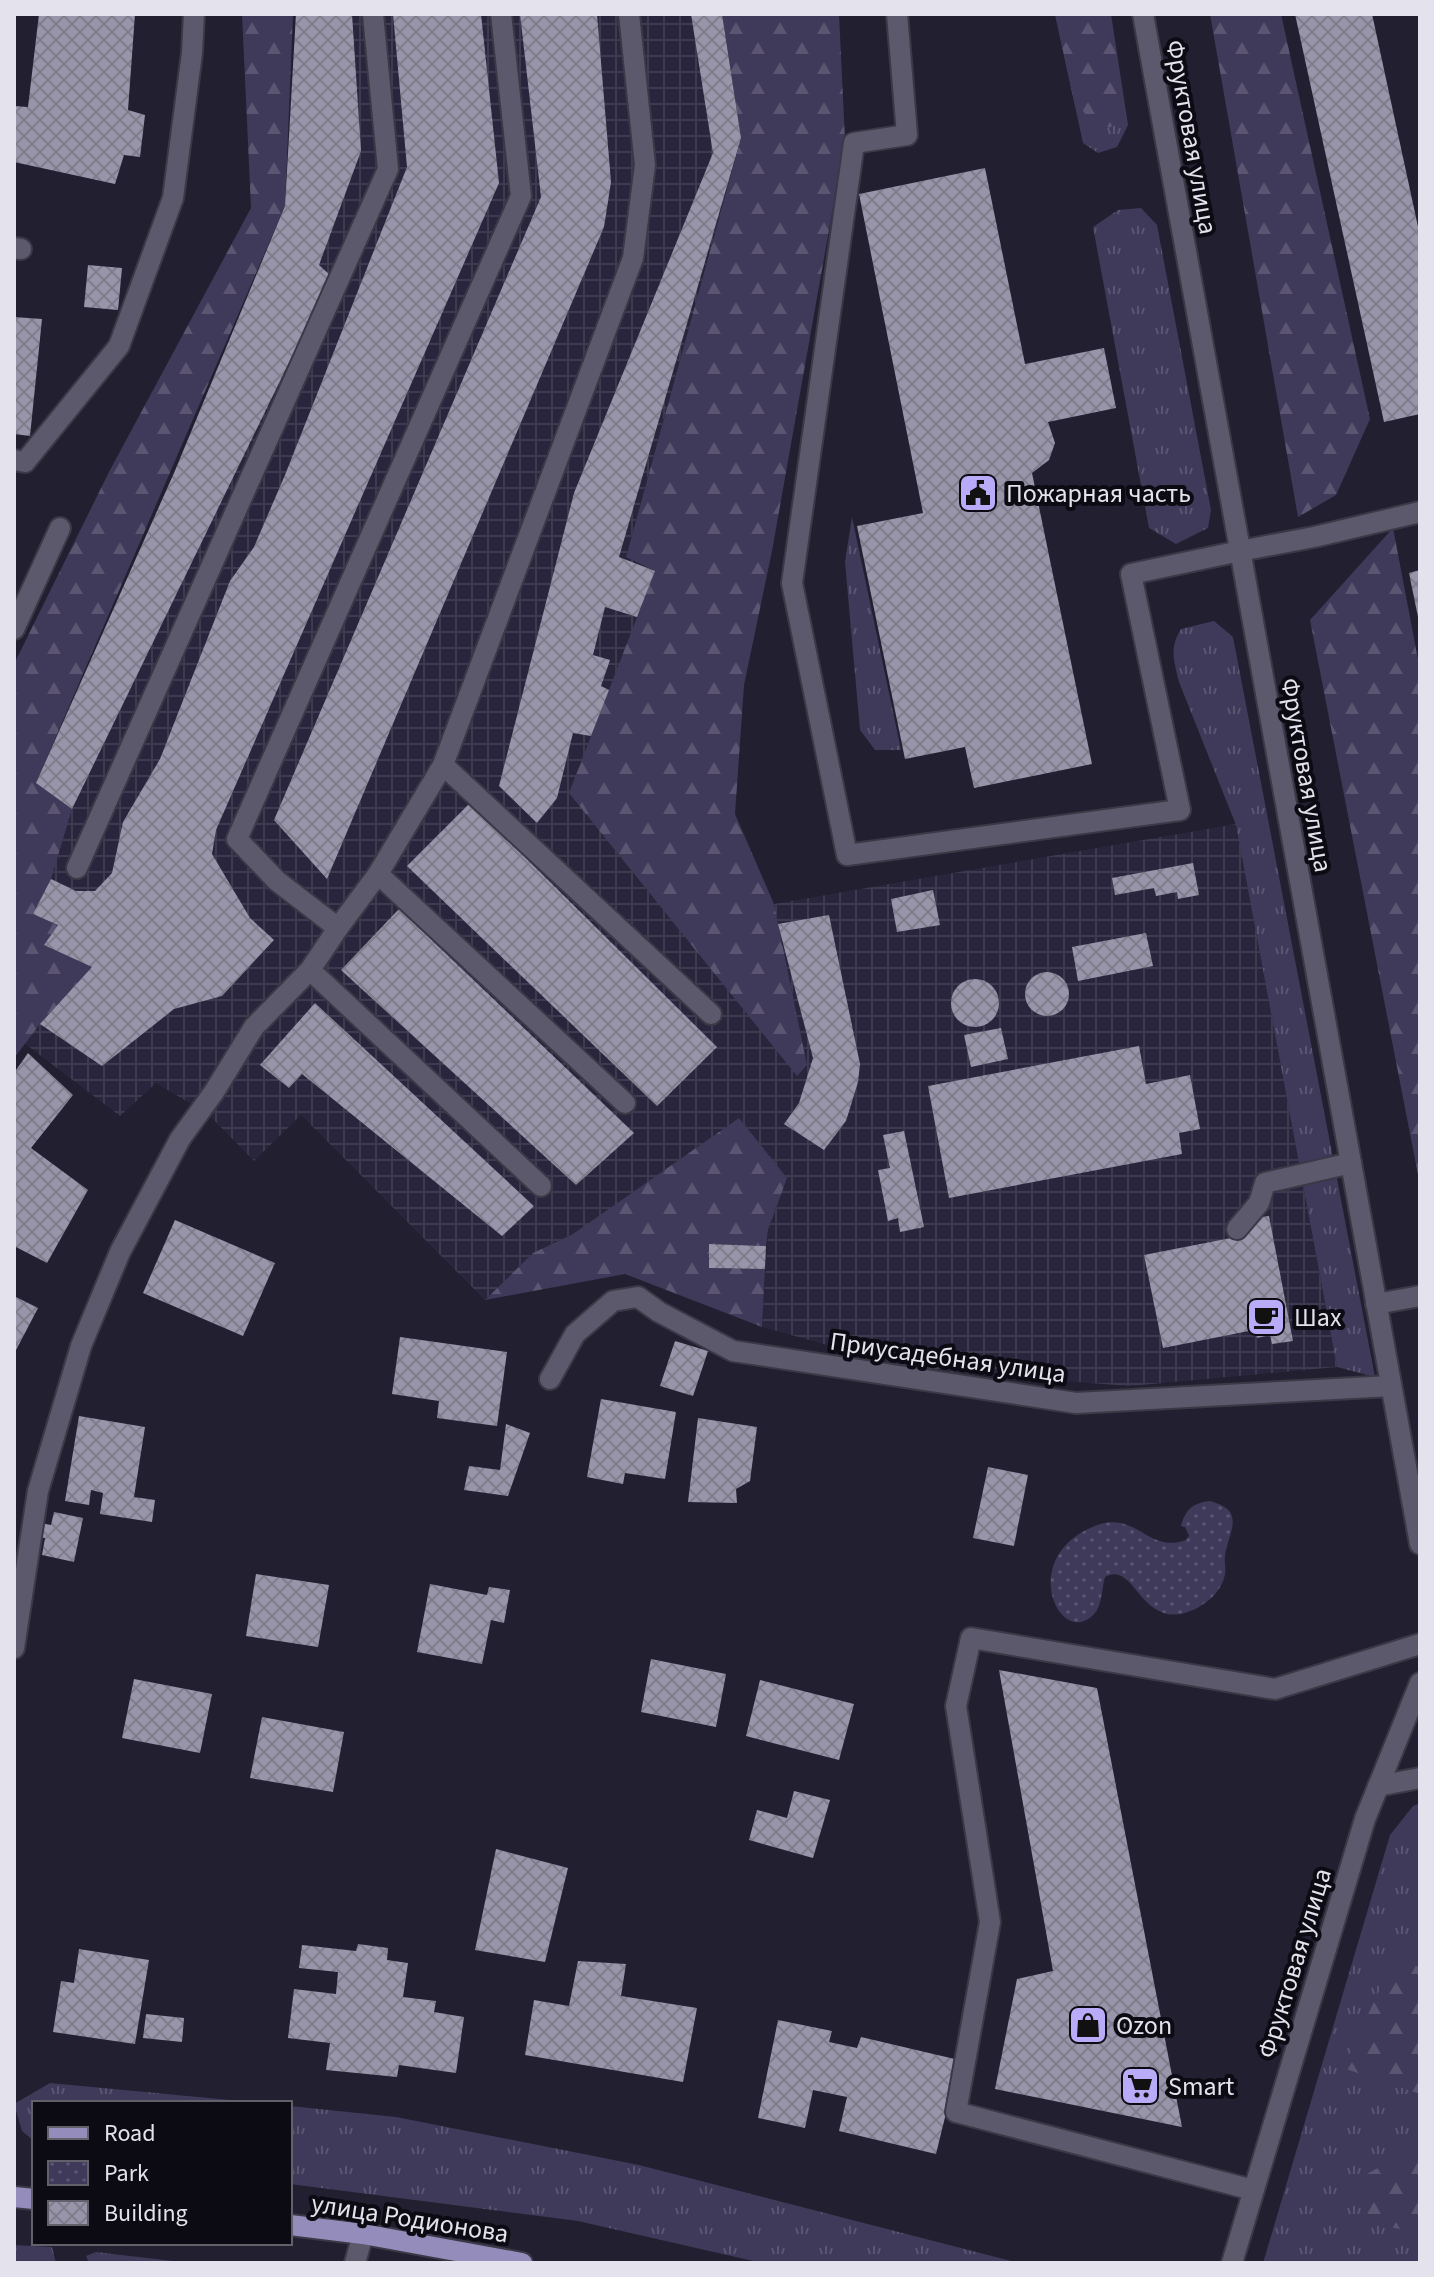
<svg xmlns="http://www.w3.org/2000/svg" width="1434" height="2277" font-family="'Source Sans 3',sans-serif">
	<style>
		.industrial { fill: url(#industrial-grid) }
		.grass { fill: url(#grass-tufts) }
		.forest { fill: url(#forest-firs) }
		.park { fill: url(#park-dots) }
		.building { fill: url(#building-cross-hatch) }
		.lines { fill: none; stroke-linecap: round; stroke-linejoin: round }
		.lane-casing { stroke: #3b3946; stroke-width: 24 }
		.street-casing { stroke: #3b3946; stroke-width: 24 }
		.secondary-casing { stroke: #3b3946; stroke-width: 24 }
		.primary-casing { stroke: #3b3946; stroke-width: 24 }
		.lane { stroke: #5c596d; stroke-width: 20 }
		.street { stroke: #5c596d; stroke-width: 20 }
		.secondary { stroke: #5c596d; stroke-width: 20 }
		.primary { stroke: #948dbc; stroke-width: 20 }
		.labels { text-anchor: middle; stroke-width: 8; stroke-linejoin: round; paint-order: stroke }
		.street-label { font-size: 26px; fill: #e3e2ed; stroke: #0c0a12 }
		.poi-label { font-size: 26px; fill: #e3e2ed; stroke: #0c0a12; text-anchor: start }
	</style>
	<defs>
		<pattern id="industrial-grid" width="8" height="8" patternUnits="userSpaceOnUse" patternTransform="scale(2)"><rect width="8" height="8" fill="#29253c"/><path d="M0 4h8M4 0v8" fill="none" stroke="#3e3a4f"/></pattern>
		<pattern id="grass-tufts" width="24" height="20" patternUnits="userSpaceOnUse" patternTransform="scale(2)"><rect width="24" height="20" fill="#3f395a"/><path d="M3 7l-1-3M5 7V3M7 7l1-3M15 17l-1-3M17 17v-4M19 17l1-3" fill="none" stroke="#5b5572"/></pattern>
		<pattern id="forest-firs" width="22" height="20" patternUnits="userSpaceOnUse" patternTransform="scale(2)"><rect width="22" height="20" fill="#3f395a"/><path d="M5 1l3.5 6h-7zM16 11l3.5 6h-7z" fill="#5b5572"/></pattern>
		<pattern id="park-dots" width="8" height="8" patternUnits="userSpaceOnUse" patternTransform="scale(2)"><rect width="8" height="8" fill="#3f395a"/><path d="M2 2h.1M6 6h.1" fill="none" stroke="#5b5572" stroke-width="1.8" stroke-linecap="round"/></pattern>
		<pattern id="building-cross-hatch" width="8" height="8" patternUnits="userSpaceOnUse" patternTransform="scale(2)"><rect width="8" height="8" fill="#9895aa"/><path d="M0 0l8 8M0 8l8-8" fill="none" stroke="#7f7d8c"/></pattern>
	</defs>
	<rect width="100%" height="100%" fill="#221f30"/>
	<polygon class="industrial" points="296,14 721,14 741,138 626,556 655,571 807,1065 774,904 1236,824 1337,1367 1130,1386 918,1370 762,1327 768,1230 787,1178 573,1234 533,1253 485,1300 301,1115 254,1161 208,1114 156,1083 120,1116 24,1043 14,833 174,473 285,206"/>
	<g class="grass">
		<polygon points="1055,14 1111,14 1128,125 1117,147 1098,153 1083,143"/>
		<polygon points="1141,208 1157,225 1211,510 1208,528 1176,544 1149,528 1093,227 1118,210"/>
		<polygon points="852,517 901,750 875,750 860,730 845,562"/>
		<path d="M1214 621 1233 637 1375 1377 1337 1367 1236 825 1179 682C1174 661 1169 648 1181 629Z"/>
		<polygon points="1420,1803 1420,2263 1263,2263 1390,1835 1413,1806"/>
		<polygon points="50,2083 260,2103 34,2103 34,2141 22,2131 14,2104"/>
		<polygon points="290,2106 396,2117 639,2165 1019,2263 762,2263 578,2221 290,2184"/>
		<polygon points="14,2245 52,2247 56,2263 14,2263"/>
		<polygon points="96,2252 190,2263 89,2263 86,2256"/>
	</g>
	<g class="forest">
		<polygon points="242,14 293,14 285,206 36,783 72,809 51,879 33,914 58,925 44,945 92,967 40,1024 14,1058 14,664 109,472 251,208"/>
		<polygon points="722,14 839,14 845,140 772,551 744,685 735,814 774,904 807,1065 797,1076 569,793 655,571 626,557 741,138"/>
		<polygon points="1055,14 1099,14 1111,24 1126,116 1109,128 1075,106"/>
		<polygon points="1210,14 1281,14 1370,419 1336,495 1298,517"/>
		<polygon points="1393,528 1420,670 1420,1185 1310,620"/>
		<polygon points="739,1118 787,1178 768,1230 766,1246 710,1244 709,1268 765,1269 762,1327 625,1274 485,1300 533,1253 573,1234"/>
		<polygon points="1393,1961 1420,1967 1420,2094 1343,2068"/>
		<polygon points="1420,2128 1420,2234 1391,2227 1363,2211 1363,2176 1413,2149"/>
	</g>
	<path class="park" d="M1209 1501C1247 1510 1229 1531 1225 1555 1224 1561 1226 1568 1225 1574 1222 1591 1208 1603 1193 1610 1140 1633 1136 1559 1105 1577 1102 1587 1102 1605 1095 1613 1062 1651 1018 1563 1088 1529 1136 1505 1146 1555 1186 1540L1189 1536 1185 1527 1181 1526C1185 1510 1193 1503 1209 1501Z"/>
	<g class="building">
		<polygon points="39,14 135,14 128,110 145,115 140,157 124,155 115,184 14,162 14,106 28,107"/>
		<polygon points="296,14 352,14 361,151 319,265 331,276 72,809 36,783 174,473 285,206"/>
		<polygon points="393,14 481,14 499,183 216,830 212,854 250,918 274,940 222,996 174,1009 102,1066 40,1024 92,967 44,945 58,925 33,914 51,879 76,891 95,891 112,873 123,822 160,759 230,581 254,547 285,475 407,167"/>
		<polygon points="520,14 597,14 611,182 604,227 327,879 274,820 541,197"/>
		<polygon points="691,14 722,14 741,138 619,557 655,571 637,617 605,607 593,655 610,660 601,686 609,690 591,736 573,733 557,798 537,823 499,786 574,493 713,153"/>
		<polygon points="1295,14 1372,14 1420,236 1420,414 1384,422"/>
		<polygon points="985,168 1025,364 1104,348 1116,408 1048,422 1055,443 1049,460 1032,473 1092,764 974,788 965,747 905,759 857,526 923,513 859,194"/>
		<polygon points="88,265 122,268 118,310 84,307"/>
		<polygon points="14,317 42,319 30,436 14,434"/>
		<polygon points="1420,570 1420,622 1419,622 1409,573"/>
		<polygon points="470,803 717,1047 657,1106 407,866"/>
		<polygon points="1193,863 1199,895 1178,899 1177,892 1156,896 1154,888 1115,895 1112,878"/>
		<polygon points="933,890 940,925 897,932 891,899"/>
		<polygon points="399,909 634,1133 576,1185 341,970"/>
		<polygon points="829,915 860,1064 858,1082 846,1121 824,1150 784,1124 799,1103 813,1058 778,924"/>
		<polygon points="1146,933 1153,966 1078,981 1072,947"/>
		<circle cx="1047" cy="994" r="22"/>
		<circle cx="975" cy="1003" r="24"/>
		<polygon points="315,1003 534,1206 502,1236 302,1074 289,1088 260,1065"/>
		<polygon points="1001,1028 1008,1059 971,1067 964,1035"/>
		<polygon points="1139,1046 1146,1084 1190,1075 1200,1129 1179,1133 1182,1154 949,1198 928,1086"/>
		<polygon points="28,1053 73,1095 31,1148 88,1190 47,1263 14,1246 14,1073"/>
		<polygon points="904,1131 924,1227 900,1232 898,1218 888,1221 878,1170 890,1168 883,1135"/>
		<polygon points="1269,1216 1293,1341 1272,1344 1270,1335 1257,1338 1254,1330 1163,1348 1144,1255 1236,1237 1252,1218"/>
		<polygon points="175,1220 275,1263 243,1336 143,1293"/>
		<polygon points="709,1244 766,1246 765,1269 709,1268"/>
		<polygon points="14,1296 38,1308 14,1354"/>
		<polygon points="400,1337 507,1352 497,1426 437,1418 439,1401 392,1394"/>
		<polygon points="675,1341 708,1351 693,1396 660,1386"/>
		<polygon points="601,1399 676,1412 665,1479 625,1473 623,1484 587,1477"/>
		<polygon points="79,1416 145,1427 134,1497 155,1500 152,1522 100,1514 103,1493 91,1490 89,1505 65,1501"/>
		<polygon points="698,1418 757,1427 750,1481 736,1489 737,1503 688,1502"/>
		<polygon points="506,1424 530,1433 508,1496 464,1490 469,1466 500,1470"/>
		<polygon points="988,1467 1028,1475 1014,1546 973,1538"/>
		<polygon points="54,1512 83,1518 74,1562 42,1555 45,1538 38,1537 40,1523 51,1525"/>
		<polygon points="256,1574 329,1585 318,1647 246,1636"/>
		<polygon points="430,1584 487,1595 489,1587 510,1590 504,1623 491,1620 482,1664 417,1652"/>
		<polygon points="651,1659 726,1674 716,1727 641,1712"/>
		<polygon points="999,1670 1097,1688 1182,2127 995,2089 1017,1979 1053,1971"/>
		<polygon points="134,1679 212,1694 200,1753 122,1738"/>
		<polygon points="760,1680 854,1704 839,1760 746,1736"/>
		<polygon points="262,1717 344,1732 333,1792 250,1778"/>
		<polygon points="794,1791 830,1800 813,1858 749,1840 757,1810 787,1818"/>
		<polygon points="496,1849 568,1868 545,1962 475,1950"/>
		<polygon points="358,1944 388,1948 387,1960 408,1963 403,1997 436,2001 434,2012 464,2017 456,2073 399,2065 397,2077 326,2070 330,2043 288,2038 294,1989 336,1994 338,1972 299,1968 302,1945 356,1951"/>
		<polygon points="79,1949 149,1960 135,2044 53,2032 61,1981 74,1983"/>
		<polygon points="578,1961 626,1964 621,1996 697,2008 683,2082 525,2055 534,2000 569,2006"/>
		<polygon points="146,2014 184,2018 182,2042 143,2038"/>
		<polygon points="778,2020 832,2031 829,2042 857,2048 861,2037 959,2060 936,2154 839,2131 847,2097 813,2090 805,2128 758,2118"/>
	</g>
	<g class="lines">
		<g class="lane-casing">
			<g id="lane">
				<polyline points="897,14 907,135 854,143 792,583 847,855 1180,810 1131,574 1240,551"/>
				<polyline points="14,248 21,249"/>
				<polyline points="14,460 25,462 119,346 173,198 192,53 194,14"/>
				<polyline points="14,629 60,528"/>
				<polyline points="443,765 711,1014"/>
				<polyline points="77,868 388,169 373,14"/>
				<polyline points="378,874 625,1103"/>
				<polyline points="338,928 378,874 443,765 633,258 645,165 629,14"/>
				<polyline points="310,970 541,1186"/>
				<polyline points="1237,1229 1259,1203 1265,1183 1351,1163"/>
				<polyline points="550,1379 575,1334 613,1301 638,1297 659,1312 733,1351 1076,1403 1391,1386"/>
				<polyline points="14,1648 38,1491 81,1346 120,1252 180,1139 214,1092 254,1027 310,970 338,928 277,881 237,839 521,196 501,14"/>
				<polyline points="1253,2190 956,2112 990,1922 956,1706 971,1638 1275,1689 1420,1644"/>
				<polyline points="355,2263 363,2234"/>
			</g>
		</g>
		<g class="street-casing">
			<g id="street">
				<polyline points="1240,551 1314,537 1420,512"/>
				<polyline points="1376,1304 1420,1296"/>
			</g>
		</g>
		<g class="secondary-casing">
			<g id="secondary">
				<polyline points="1143,14 1420,1544"/>
				<polyline points="1378,1786 1420,1778"/>
				<polyline points="1232,2263 1365,1819 1420,1683"/>
			</g>
		</g>
		<g class="primary-casing">
			<g id="primary">
				<polyline points="14,2197 34,2199"/>
				<polyline points="290,2225 363,2234 522,2263"/>
			</g>
		</g>
		<use href="#lane" class="lane"/>
		<use href="#street" class="street"/>
		<use href="#secondary" class="secondary"/>
		<use href="#primary" class="primary"/>
	</g>
	<defs>
		<g id="civic-square" transform="scale(2)"><rect x="-9" y="-9" width="18" height="18" rx="4" fill="#b9abf7" stroke="#0c0a12"/><path d="M-.6-6.5H3V-4.5H.6V-3L4-1V1h2V6H-6V1h2V-1L-.6-3ZM-1.2 2.5V6h2.4V2.5Z" fill="#111"/></g>
		<g id="cafe-square" transform="scale(2)"><rect x="-9" y="-9" width="18" height="18" rx="4" fill="#b9abf7" stroke="#0c0a12"/><path d="M-5.5-4.5H6V0H3Q3 3.5 0 3.5H-2.5Q-5.5 3.5-5.5 0ZM3-3.2v2h1.7v-2ZM-6 4.5H4V6H-6Z" fill="#111"/></g>
		<g id="shop-square" transform="scale(2)"><rect x="-9" y="-9" width="18" height="18" rx="4" fill="#b9abf7" stroke="#0c0a12"/><path d="M-5-2.5h2.3a2.7 3.5 0 0 1 5.4 0H5L5.5 6h-11ZM-1.5-2.5h3a1.5 2.3 0 0 0-3 0Z" fill="#111"/></g>
		<g id="supermarket-square" transform="scale(2)"><rect x="-9" y="-9" width="18" height="18" rx="4" fill="#b9abf7" stroke="#0c0a12"/><path d="M-6-5.5h2.5l.6 2H6L4.5 2H-2.5L-4.4-4H-6ZM-1.5 3.2a1.3 1.3 0 1 0 .1 0ZM3 3.2a1.3 1.3 0 1 0 .1 0Z" fill="#111"/></g>
	</defs>
	<g fill-rule="evenodd">
		<use href="#civic-square" x="978" y="493"/>
		<use href="#cafe-square" x="1266" y="1317"/>
		<use href="#shop-square" x="1088" y="2025"/>
		<use href="#supermarket-square" x="1140" y="2086"/>
	</g>
	<g class="labels">
		<g class="street-label">
			<text transform="translate(1192 137) rotate(80)" y="9">Фруктовая улица</text>
			<text transform="translate(1307 775) rotate(80)" y="9">Фруктовая улица</text>
			<text transform="translate(948 1357) rotate(8)" y="9">Приусадебная улица</text>
			<text transform="translate(1294 1963) rotate(-73)" y="9">Фруктовая улица</text>
			<text transform="translate(410 2218) rotate(9)" y="9">улица Родионова</text>
		</g>
		<g class="poi-label">
			<text x="1006" y="502">Пожарная часть</text>
			<text x="1294" y="1326">Шах</text>
			<text x="1116" y="2034">Ozon</text>
			<text x="1168" y="2095">Smart</text>
		</g>
	</g>
	<rect width="1434" height="2277" fill="none" stroke="#e3e2ed" stroke-width="32"/>
	<rect x="32" y="2101" width="260" height="144" fill="#0c0a12" stroke="#62606a" stroke-width="2"/>
	<rect x="48" y="2127" width="40" height="12" fill="#948dbc" stroke="#62606a" stroke-width="2"/>
	<text x="104" y="2141" font-size="24" fill="#e3e2ed">Road</text>
	<rect x="48" y="2161" width="40" height="24" fill="url(#park-dots)" stroke="#62606a" stroke-width="2"/>
	<text x="104" y="2181" font-size="24" fill="#e3e2ed">Park</text>
	<rect x="48" y="2201" width="40" height="24" fill="url(#building-cross-hatch)" stroke="#62606a" stroke-width="2"/>
	<text x="104" y="2221" font-size="24" fill="#e3e2ed">Building</text>
</svg>
